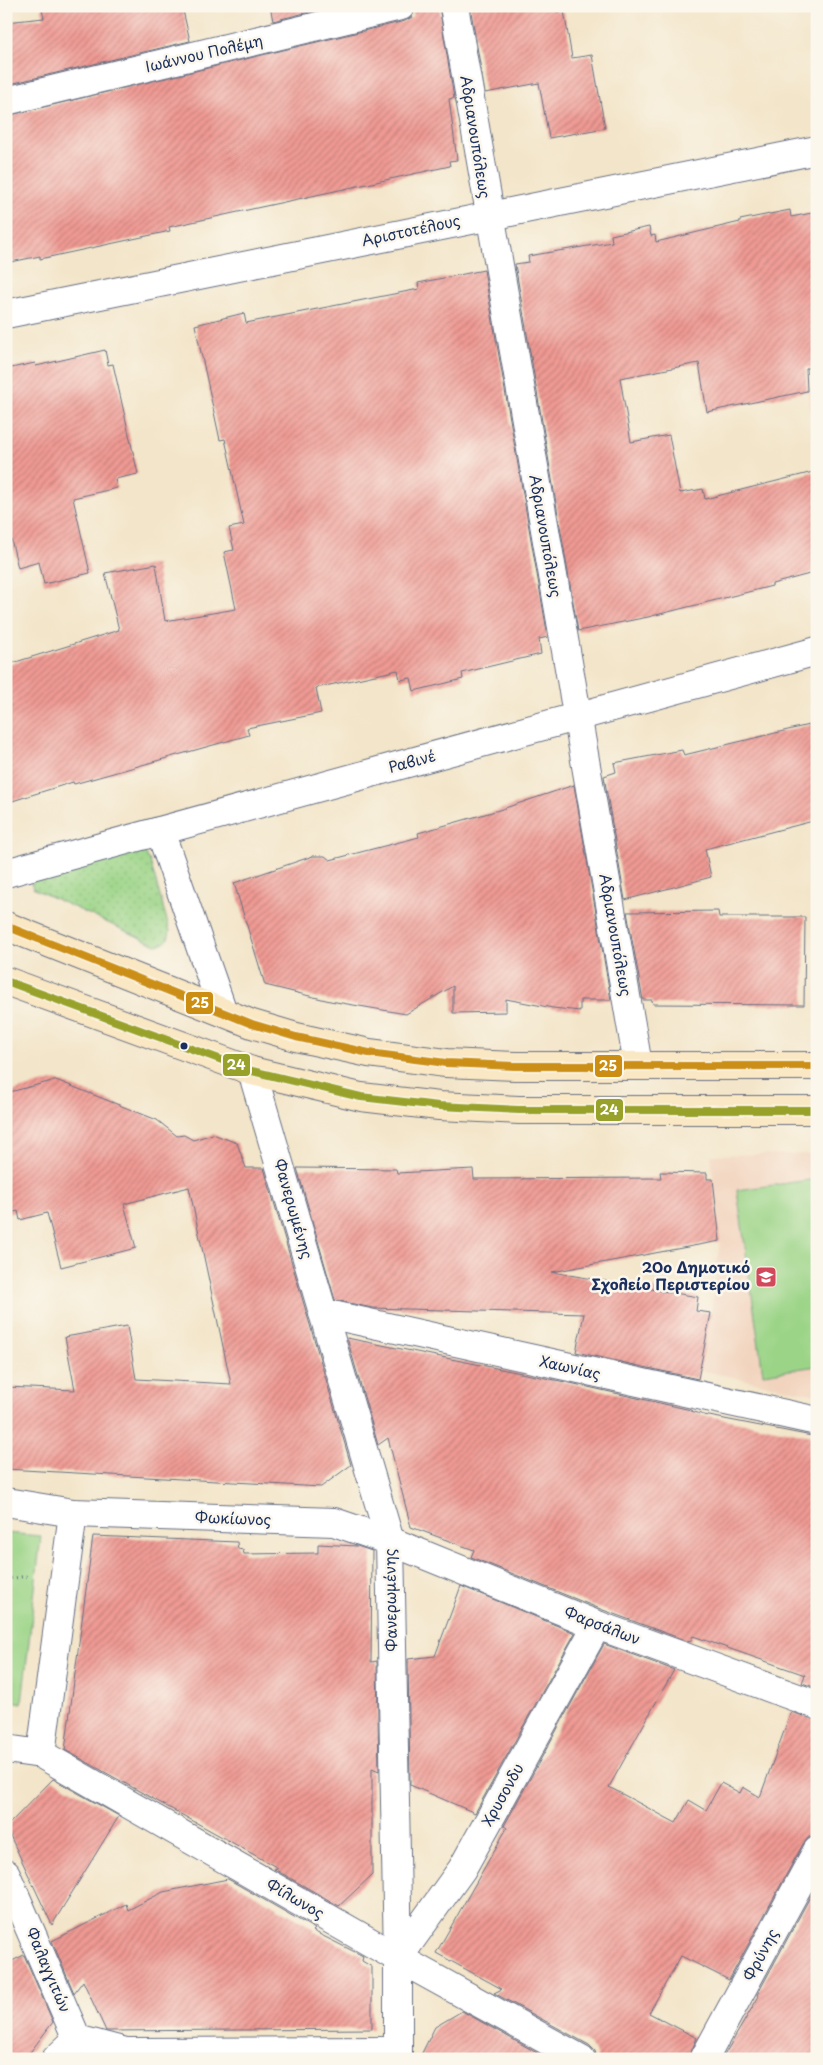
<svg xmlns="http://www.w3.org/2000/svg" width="823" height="2065" font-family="'Playpen Sans',sans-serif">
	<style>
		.built { fill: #f2d4be }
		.grass { fill: url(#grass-dots); stroke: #5b8272 }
		.park { fill: #9bd487; stroke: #5b8272 }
		.building { fill: url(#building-hatch) }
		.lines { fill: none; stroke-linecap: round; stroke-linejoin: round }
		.minor-casing { stroke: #676f83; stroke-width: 30 }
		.secondary-casing { stroke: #676f83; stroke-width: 30 }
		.path { stroke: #676f83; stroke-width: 3; stroke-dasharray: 1 4; stroke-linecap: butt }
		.minor { stroke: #fff; stroke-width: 28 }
		.secondary { stroke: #fae7c3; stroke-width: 28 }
		.bus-1-casing { stroke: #fbf7ec; stroke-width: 11 }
		.bus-2-casing { stroke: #fbf7ec; stroke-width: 11 }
		.bus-1 { stroke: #cb8e13; stroke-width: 8 }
		.bus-2 { stroke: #98a12a; stroke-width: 8 }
		.bus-dot { fill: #1b2f5e; stroke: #fbf7ec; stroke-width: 2 }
		.labels { text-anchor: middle; stroke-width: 5; stroke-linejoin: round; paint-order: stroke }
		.street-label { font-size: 15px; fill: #1b2f5e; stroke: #fbf7ec }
		.poi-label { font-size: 15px; font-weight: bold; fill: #1b2f5e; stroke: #fbf7ec; text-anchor: end }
		.line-badge { stroke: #fbf7ec; stroke-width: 2 }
		.badge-label { font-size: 14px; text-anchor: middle; font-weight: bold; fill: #fff }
	</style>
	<defs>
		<pattern id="grass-dots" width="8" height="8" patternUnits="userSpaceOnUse" patternTransform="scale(1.25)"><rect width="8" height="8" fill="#9bd487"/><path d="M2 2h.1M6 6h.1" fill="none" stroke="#85b677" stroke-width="1.8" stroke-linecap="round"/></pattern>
		<pattern id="building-hatch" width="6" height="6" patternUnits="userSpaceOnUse" patternTransform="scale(1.25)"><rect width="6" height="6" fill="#f09a93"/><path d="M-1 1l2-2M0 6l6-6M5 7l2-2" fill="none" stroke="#c27e7b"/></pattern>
	</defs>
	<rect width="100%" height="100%" fill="#fbf7ec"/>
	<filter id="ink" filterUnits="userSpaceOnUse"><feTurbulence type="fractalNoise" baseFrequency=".02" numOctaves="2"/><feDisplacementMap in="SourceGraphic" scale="10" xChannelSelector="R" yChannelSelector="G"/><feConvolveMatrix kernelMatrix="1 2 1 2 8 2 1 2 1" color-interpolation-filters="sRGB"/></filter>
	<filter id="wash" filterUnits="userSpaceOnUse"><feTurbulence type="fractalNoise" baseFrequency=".0096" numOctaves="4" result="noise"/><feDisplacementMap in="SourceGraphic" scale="20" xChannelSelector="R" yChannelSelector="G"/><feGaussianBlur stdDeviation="1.12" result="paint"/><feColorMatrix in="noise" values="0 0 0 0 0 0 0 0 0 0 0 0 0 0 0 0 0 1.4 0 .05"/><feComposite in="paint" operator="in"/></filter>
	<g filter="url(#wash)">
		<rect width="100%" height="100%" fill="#f3e5c9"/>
		<g class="built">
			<polygon points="817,386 817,449 807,388"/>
			<polygon points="817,1154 817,1395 699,1370 711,1313 720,1241 711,1155"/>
		</g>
		<path class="grass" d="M138 850 146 854 150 861 170 931C168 941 166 944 156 945L34 889 31 884 34 877Z"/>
		<g class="park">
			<polygon points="817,1179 817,1366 763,1374 737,1190"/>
			<polygon points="6,1533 41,1536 22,1703 6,1700"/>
		</g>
		<g id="blocks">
			<g class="building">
				<polygon points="41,6 182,6 190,41 6,85 6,22 44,18"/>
				<polygon points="270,6 333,6 273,21"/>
				<polygon points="416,6 439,6 454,98 449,99 457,160 449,161 450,166 169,227 170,231 40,259 40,256 6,263 6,116 405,21 412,17"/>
				<polygon points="470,6 556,6 557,12 564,11 572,58 592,55 605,128 549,138 539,83 485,93"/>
				<polygon points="790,210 791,217 817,212 817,367 806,368 807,391 707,412 699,363 620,378 631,442 669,435 680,493 703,489 705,499 817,471 817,572 772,584 772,586 648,617 578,631 515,264 529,262 528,256 612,242 611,235 649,227 651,236 655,235 656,242 740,222 740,220"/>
				<polygon points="484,270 548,637 539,639 541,654 462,673 463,679 414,691 411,678 400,680 398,670 316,688 321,713 247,728 249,735 74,784 73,782 6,803 6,665 119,630 105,573 156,564 165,621 236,609 224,552 234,550 229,528 244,525 225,439 220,440 195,325 244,313 246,323 419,289 418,283"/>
				<polygon points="105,350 108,365 113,364 138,474 115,479 117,488 73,498 90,573 44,584 39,562 18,568 6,518 6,369 35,363 36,366"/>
				<polygon points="817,723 817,820 705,849 711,877 625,900 604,776 616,772 614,763 682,750 684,755"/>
				<polygon points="574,785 611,1000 580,1000 580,1011 553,1008 506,999 506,1012 453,1013 453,986 406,1014 330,1001 265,985 234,883 313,856 325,856 330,860 419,837 418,833 499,810"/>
				<polygon points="718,911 719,917 805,917 804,1005 653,1004 652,1000 643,1000 627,912"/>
				<polygon points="56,1080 157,1120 177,1136 184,1135 193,1140 213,1134 237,1143 246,1168 264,1168 351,1465 321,1487 6,1469 6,1387 75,1390 65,1337 127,1326 136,1379 231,1384 189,1187 124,1204 136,1248 61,1267 47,1213 20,1220 18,1211 6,1214 6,1093"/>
				<polygon points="297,1168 396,1169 397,1173 473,1169 474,1179 661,1178 660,1172 707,1173 707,1179 713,1179 720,1241 552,1272 698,1297 696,1311 711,1313 698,1379 576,1352 584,1314 372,1308 335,1300"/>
				<polygon points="347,1338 570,1383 691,1410 691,1411 704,1415 817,1437 817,1688 802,1683 805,1675 693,1636 690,1642 603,1610 471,1557 474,1550 411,1527 388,1438 378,1445"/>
				<polygon points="93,1536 237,1542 238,1549 243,1550 244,1554 318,1553 318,1544 357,1546 372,1551 371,1662 377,1661 379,1771 372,1768 372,1875 339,1906 274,1869 278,1868 65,1750"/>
				<polygon points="461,1586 575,1633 475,1813 410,1785 408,1659 435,1656"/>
				<polygon points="604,1644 674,1670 609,1787 676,1823 689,1800 706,1810 721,1783 740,1793 743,1787 760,1797 791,1712 817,1720 817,1835 809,1837 803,1844 729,1980 681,1956 649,2013 697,2038 688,2059 597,2059 595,2051 589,2045 494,1993 502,1989 436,1953 507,1828 504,1826"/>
				<polygon points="53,1779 119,1816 52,1925 6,1827"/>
				<polygon points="228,1879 315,1929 313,1931 363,1956 362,1961 372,1967 372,2029 106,2031 83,1981 74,1993 52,1941 126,1904 128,1910 163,1892"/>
				<polygon points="817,1884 817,2059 722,2059 759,1996 757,1995"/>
				<polygon points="24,1955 53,2022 25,2059 6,2059 6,1964"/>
				<polygon points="462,2011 548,2059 419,2059 435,2027"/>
			</g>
		</g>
	</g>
	<g filter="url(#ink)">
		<use href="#blocks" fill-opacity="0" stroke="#676f83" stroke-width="1"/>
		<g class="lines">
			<g class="minor-casing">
				<g id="minor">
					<polyline points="454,6 638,1065"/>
					<polyline points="6,101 401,6"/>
					<polyline points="6,314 817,150"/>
					<polyline points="160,831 223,1012"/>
					<polyline points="6,873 817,651"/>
					<polyline points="252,1071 390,1541 398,1958 398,2059"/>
					<polyline points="323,1313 817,1421"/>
					<polyline points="6,1502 73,1513 334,1522 390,1541 597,1625 817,1705"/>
					<polyline points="6,1749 41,1754 398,1958 581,2059"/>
					<polyline points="41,1754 73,1513"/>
					<polyline points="6,1874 77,2039"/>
					<polyline points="398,1958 462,1869 597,1625"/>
					<polyline points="56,2059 77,2039 126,2052 398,2051"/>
					<polyline points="704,2059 817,1851"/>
				</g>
			</g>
			<g class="secondary-casing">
				<g id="secondary">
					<polyline points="6,926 252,1024 296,1037 369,1053 446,1063 515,1066 817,1066"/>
					<polyline points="6,981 252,1071 361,1097 439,1106 519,1110 817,1110"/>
				</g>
			</g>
			<polyline class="path" points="6,1579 28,1576"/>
			<use href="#minor" class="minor"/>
			<use href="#secondary" class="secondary"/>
			<g class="bus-1-casing">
				<polyline id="bus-1" points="6,926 252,1024 296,1037 369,1053 446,1063 515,1066 817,1066"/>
			</g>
			<g class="bus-2-casing">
				<polyline id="bus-2" points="6,981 252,1071 361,1097 439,1106 519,1110 817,1110"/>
			</g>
			<use href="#bus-1" class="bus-1"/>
			<use href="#bus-2" class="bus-2"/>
		</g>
	</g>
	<defs>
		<g id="school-square" transform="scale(1.125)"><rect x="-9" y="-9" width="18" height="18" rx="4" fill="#d1495b" stroke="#fbf7ec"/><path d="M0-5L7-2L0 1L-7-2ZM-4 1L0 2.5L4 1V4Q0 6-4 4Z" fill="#fff"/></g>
	</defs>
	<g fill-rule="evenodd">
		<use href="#school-square" x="766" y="1277"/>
	</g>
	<circle class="bus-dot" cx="184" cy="1046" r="4.5"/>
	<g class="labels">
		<g class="street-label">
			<text transform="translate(204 54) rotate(-13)" y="5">Ιωάννου Πολέμη</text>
			<text transform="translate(475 137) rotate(81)" y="5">Αδριανουπόλεως</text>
			<text transform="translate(411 231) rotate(-12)" y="5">Αριστοτέλους</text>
			<text transform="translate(545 536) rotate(80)" y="5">Αδριανουπόλεως</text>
			<text transform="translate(412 762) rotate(-15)" y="5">Ραβινέ</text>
			<text transform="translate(615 935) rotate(80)" y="5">Αδριανουπόλεως</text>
			<text transform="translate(293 1209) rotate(74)" y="5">Φανερωμένης</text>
			<text transform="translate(570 1368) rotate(13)" y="5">Χαωνίας</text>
			<text transform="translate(233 1519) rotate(2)" y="5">Φωκίωνος</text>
			<text transform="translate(391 1600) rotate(-91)" y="5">Φανερωμένης</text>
			<text transform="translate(602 1626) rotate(21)" y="5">Φαρσάλων</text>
			<text transform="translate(503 1795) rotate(-61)" y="5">Χρυσονδυ</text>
			<text transform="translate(295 1899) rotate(30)" y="5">Φίλωνος</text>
			<text transform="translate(761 1955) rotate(-62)" y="5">Φρύνης</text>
			<text transform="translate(48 1970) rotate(67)" y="5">Φαλαγγιτών</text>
		</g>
		<g class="poi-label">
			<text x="750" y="1273">20ο Δημοτικό<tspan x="750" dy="17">Σχολείο Περιστερίου</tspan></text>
		</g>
	</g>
	<g class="line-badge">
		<rect x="185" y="991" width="29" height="24" rx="5" fill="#cb8e13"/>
		<rect x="222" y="1053" width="29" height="24" rx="5" fill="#98a12a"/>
		<rect x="594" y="1054" width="29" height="24" rx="5" fill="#cb8e13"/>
		<rect x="595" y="1098" width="29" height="24" rx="5" fill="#98a12a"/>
	</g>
	<g class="badge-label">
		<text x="200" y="1008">25</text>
		<text x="236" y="1070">24</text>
		<text x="608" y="1071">25</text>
		<text x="609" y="1115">24</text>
	</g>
	<rect width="823" height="2065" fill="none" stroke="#fbf7ec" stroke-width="25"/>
</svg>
